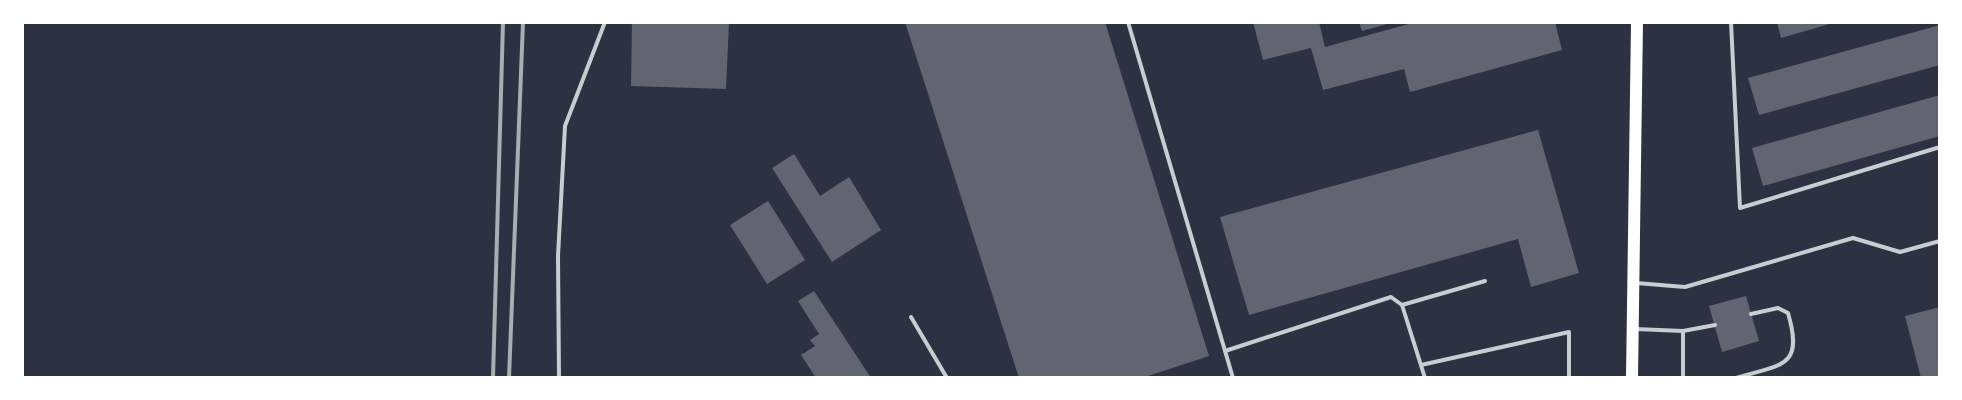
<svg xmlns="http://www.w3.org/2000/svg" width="1962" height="400" font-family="'Golos Text',sans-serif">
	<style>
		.building { fill: #626471 }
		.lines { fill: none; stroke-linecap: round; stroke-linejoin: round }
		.service { stroke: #caccd0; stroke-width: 4 }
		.primary { stroke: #fff; stroke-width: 12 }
		.rail { stroke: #abadb3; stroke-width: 4 }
	</style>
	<rect width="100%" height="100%" fill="#2d3142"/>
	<g class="building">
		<polygon points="632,22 729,22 726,89 631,86"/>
		<polygon points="905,22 1105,22 1209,356 1142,378 1019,378"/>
		<polygon points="1253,22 1319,22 1325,47 1416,22 1555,22 1562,50 1410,92 1404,69 1323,90 1311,48 1263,60"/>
		<polygon points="1359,22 1391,22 1391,23 1362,31"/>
		<polygon points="1777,22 1833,22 1833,23 1781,38"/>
		<polygon points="1940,25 1940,65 1759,115 1748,78"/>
		<polygon points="1940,95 1940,136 1763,186 1752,148"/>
		<polygon points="1538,130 1579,273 1531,287 1518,239 1249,315 1220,217"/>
		<polygon points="794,154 820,196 849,177 881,230 832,262 772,168"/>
		<polygon points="768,201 805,260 767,284 730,225"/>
		<polygon points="814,291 871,378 816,378 801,355 815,346 810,340 819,334 798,301"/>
		<polygon points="1746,296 1759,341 1722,352 1709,306"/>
		<polygon points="1940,307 1940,378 1921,378 1905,316"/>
	</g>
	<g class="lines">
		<g class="service">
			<polyline points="1128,22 1233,378"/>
			<polyline points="1731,22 1740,208 1940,147"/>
			<polyline points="1636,283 1685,287 1853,238 1900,252 1940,241"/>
			<polyline points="1402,305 1485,281"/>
			<polyline points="911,317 947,378"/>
			<polyline points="1635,329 1683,331 1715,325"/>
			<polyline points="1683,331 1683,378"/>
			<polyline points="1225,351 1391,297 1402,305 1425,378"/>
			<polyline points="1421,365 1569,332 1569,378"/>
			<polyline points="559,378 558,256 565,126 605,22"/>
			<path d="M1736 378C1782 364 1804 368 1788 313L1778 308 1751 314"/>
		</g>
		<polyline class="primary" points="1632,378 1637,22"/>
		<g class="rail">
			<polyline points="493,378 503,22"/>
			<polyline points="509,378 523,22"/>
		</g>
	</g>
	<rect width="1962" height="400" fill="none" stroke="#ffffff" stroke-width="48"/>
</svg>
